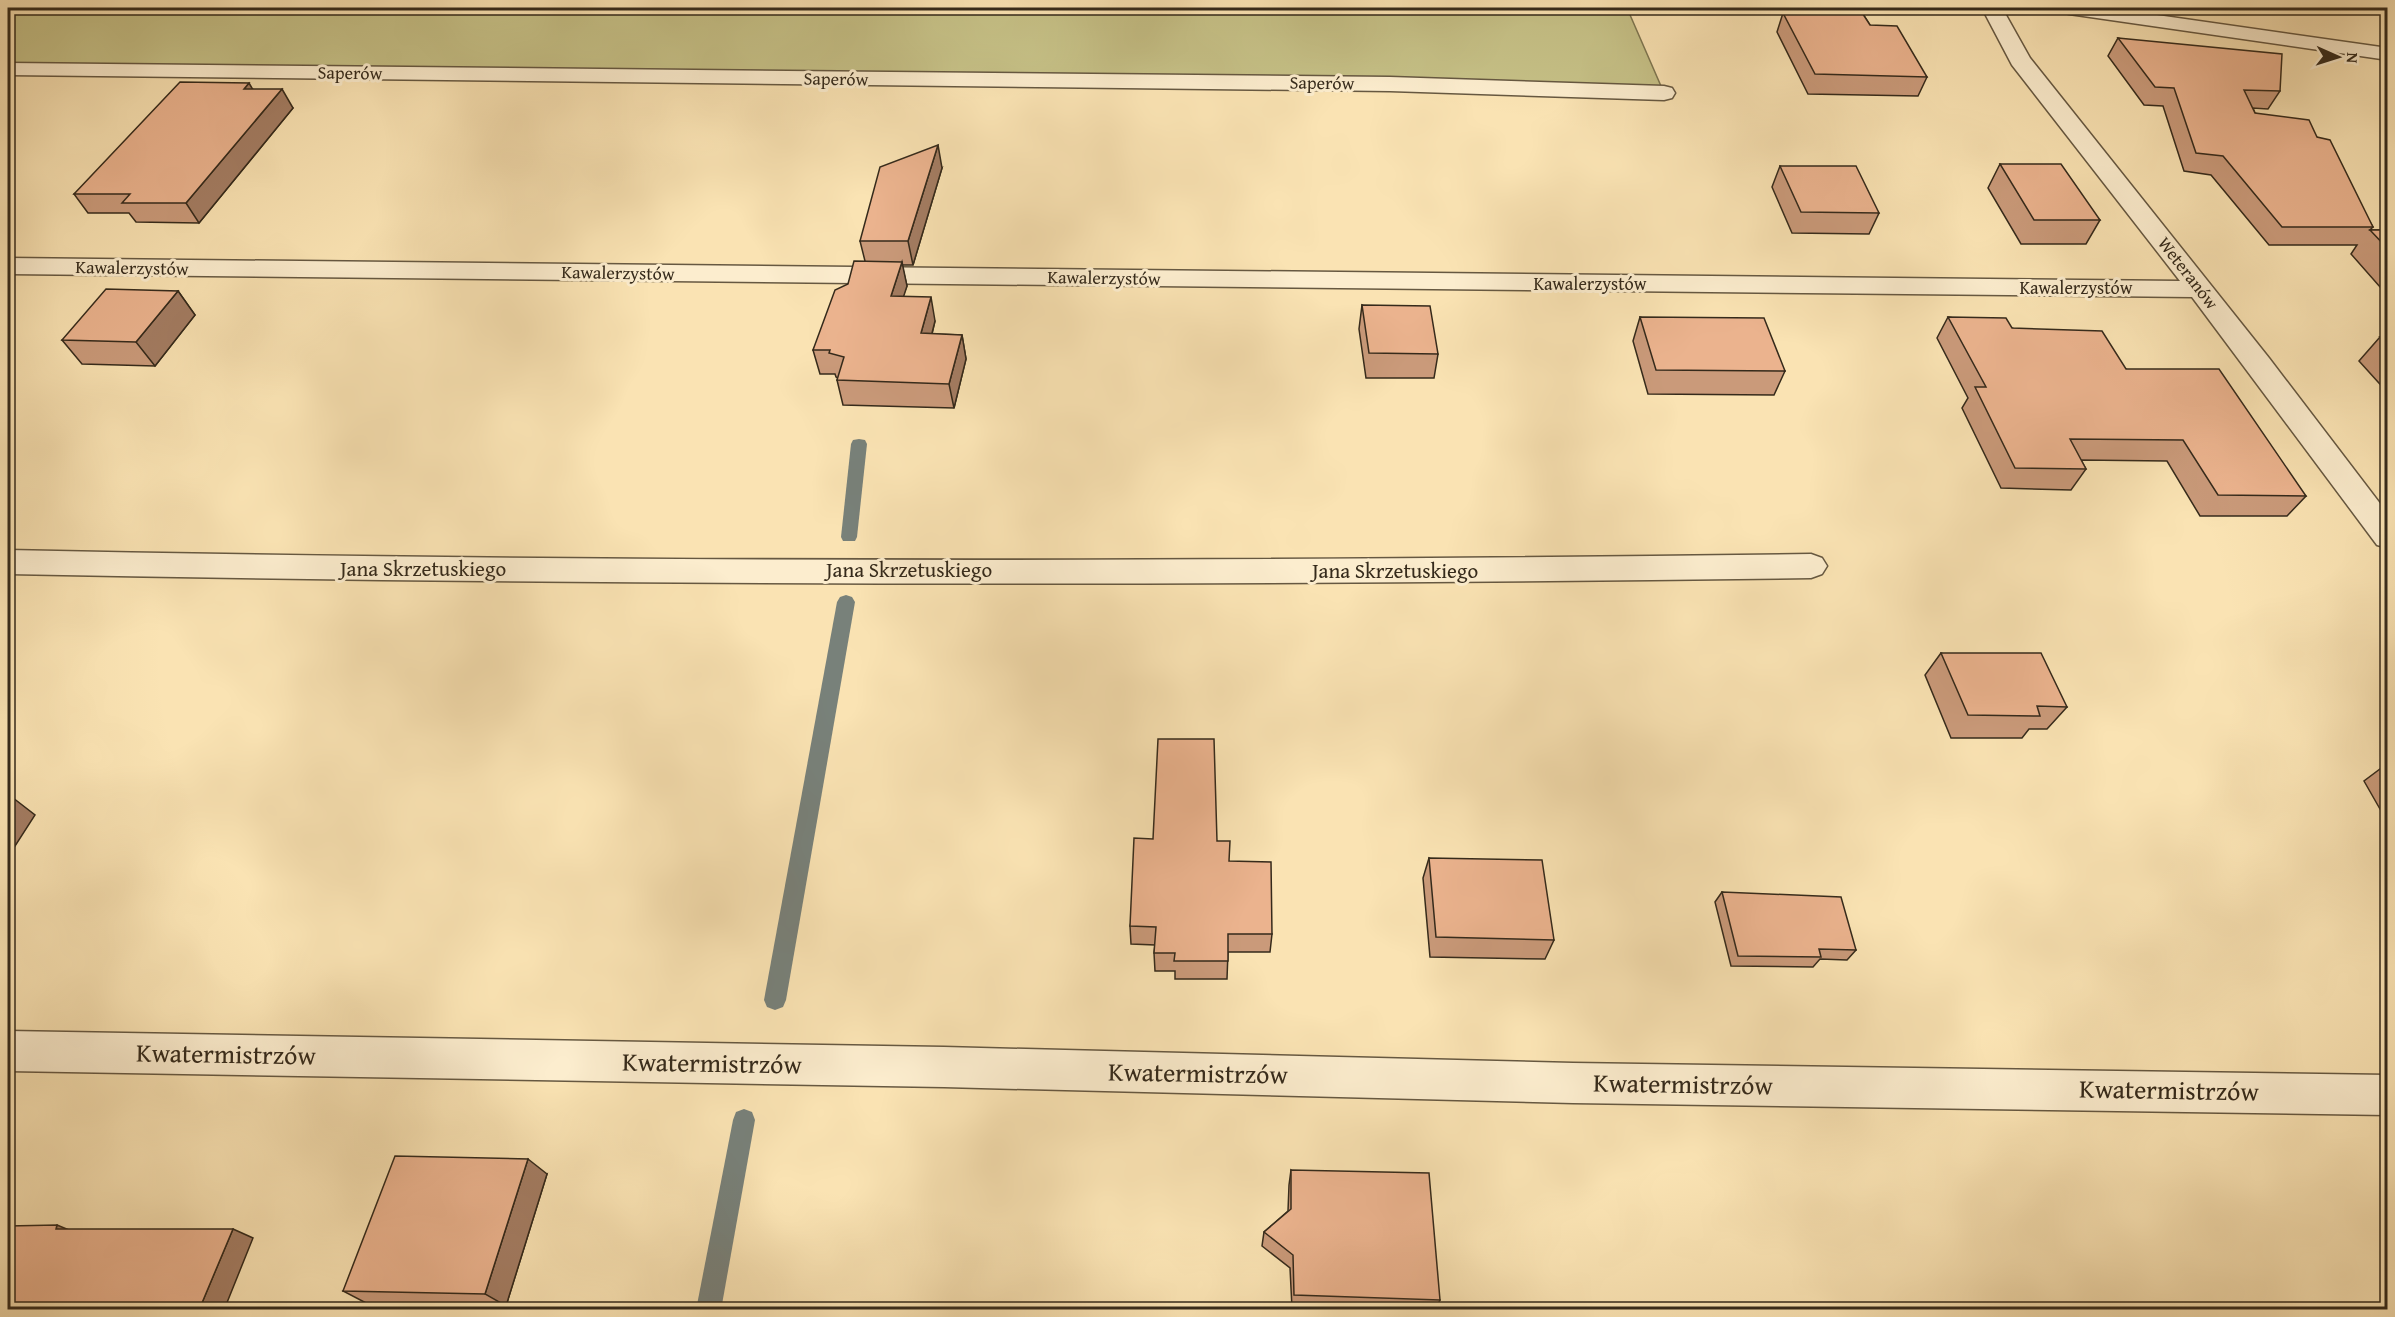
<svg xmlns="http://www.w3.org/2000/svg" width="2395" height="1317" font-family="'Gentium Book Plus',serif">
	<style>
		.green { fill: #c6c187; stroke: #7e7651; stroke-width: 1.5 }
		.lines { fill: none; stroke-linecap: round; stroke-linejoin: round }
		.stream { fill: #78817a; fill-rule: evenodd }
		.minor-casing { stroke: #665841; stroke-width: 3 }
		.minor { fill: #fcedce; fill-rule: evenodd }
		.wall { fill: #ca9a7a; stroke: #352a1b; stroke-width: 1.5 }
		.shaded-wall { fill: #a47d63; stroke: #352a1b; stroke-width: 1.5 }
		.building { fill: #ebb38e; stroke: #352a1b; stroke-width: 1.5 }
		.labels { text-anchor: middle; stroke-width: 6; stroke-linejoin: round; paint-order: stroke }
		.far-street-label { font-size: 18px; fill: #352a1b; stroke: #fcedce }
		.street-label { font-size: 21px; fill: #352a1b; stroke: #fcedce }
		.near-street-label { font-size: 26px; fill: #352a1b; stroke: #fcedce }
	</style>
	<rect width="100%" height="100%" fill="#fae3b3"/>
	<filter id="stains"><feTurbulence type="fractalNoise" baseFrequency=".00333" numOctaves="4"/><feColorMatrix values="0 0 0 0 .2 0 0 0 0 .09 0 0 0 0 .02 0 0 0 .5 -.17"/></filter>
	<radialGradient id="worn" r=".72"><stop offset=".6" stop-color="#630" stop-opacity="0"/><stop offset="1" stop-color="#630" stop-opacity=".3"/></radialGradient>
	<polygon class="green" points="8,8 1627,8 1664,93 1390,84 8,70"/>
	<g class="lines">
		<g class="stream">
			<polygon points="859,439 865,440 867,444 857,537 855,541 843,541 841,537 851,444 853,440"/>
			<polygon points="846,595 852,597 855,602 786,1000 783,1007 775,1010 767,1007 764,1000 837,602 840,597"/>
			<polygon points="744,1109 752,1112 755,1120 721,1310 696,1310 733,1120 736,1112"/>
		</g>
		<g class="minor-casing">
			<g id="minor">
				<polygon points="1982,8 2002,8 2030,58 2269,358 2388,514 2388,548 2377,545 2192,297 8,274 8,258 2180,281 2012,65"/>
				<polygon points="2059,8 2108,8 2388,48 2388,60 2069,14 2062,12"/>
				<polygon points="8,63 1390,77 1664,86 1672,88 1675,93 1672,98 1664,100 1390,91 8,75"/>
				<path d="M8 550C609 563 1210 562 1811 554L1822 558 1827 566 1822 574 1811 578C1210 586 609 586 8 574Z"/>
				<polygon points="8,1031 944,1047 1573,1063 2388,1075 2388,1115 1573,1103 944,1087 8,1071"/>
			</g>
		</g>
		<use href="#minor" class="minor"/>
	</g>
	<g class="wall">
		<polygon points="1799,8 1859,8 1870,25 1927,77 1918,96 1808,94 1777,32 1783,13 1797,13"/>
		<polygon points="2378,8 2388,8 2388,30"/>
		<polygon points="2118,38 2280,91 2268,109 2253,108 2255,113 2317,137 2373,227 2370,230 2388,230 2388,296 2351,254 2357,245 2269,245 2211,175 2184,171 2163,106 2144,105 2108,56"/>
		<polygon points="252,89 293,108 199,223 136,222 129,213 88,213 74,194"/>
		<polygon points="2000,164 2100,220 2086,244 2021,244 1988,188"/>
		<polygon points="1780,166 1879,213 1869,234 1792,233 1772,187"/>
		<polygon points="942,168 913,265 902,265 907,286 903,296 935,321 932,334 962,335 966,359 954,408 843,405 837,380 838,378 836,377 835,374 820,374 813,350 848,284 865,261 860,241"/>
		<polygon points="178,291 195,315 155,366 82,364 62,340"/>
		<polygon points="1362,305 1438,354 1434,378 1366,378 1359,329"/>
		<polygon points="1640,317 1785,371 1774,395 1648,394 1633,341"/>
		<polygon points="1948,317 2012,328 2126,369 2306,496 2287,516 2200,516 2167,461 2081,460 2086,469 2071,490 2001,488 1962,408 1968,398 1937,338"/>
		<polygon points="2380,337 2388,337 2388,393 2359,361"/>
		<polygon points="1941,653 2067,707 2047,729 2029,729 2022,738 1951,738 1925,675"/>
		<polygon points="2388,763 2388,823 2364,781"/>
		<polygon points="1153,839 1217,841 1272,934 1270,952 1228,952 1227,979 1175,979 1175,971 1155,971 1154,953 1155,945 1131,944 1130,926"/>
		<polygon points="1429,858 1554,940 1545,959 1430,957 1423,878"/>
		<polygon points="1722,892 1856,950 1847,960 1820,959 1813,967 1731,966 1715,902"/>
		<polygon points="1291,1170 1440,1300 1435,1310 1357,1310 1292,1308 1290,1268 1262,1246 1264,1232 1288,1211 1289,1185"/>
		<polygon points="547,1174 506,1306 368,1304 343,1291"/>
	</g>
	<g class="shaded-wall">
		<polygon points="249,83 260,102 244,89"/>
		<polygon points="282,89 293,108 199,223 186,203"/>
		<polygon points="938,145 942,168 913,265 908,241"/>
		<polygon points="902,262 907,286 896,320 891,296"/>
		<polygon points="178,291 195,315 155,366 136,342"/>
		<polygon points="931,297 935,321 926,357 921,333"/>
		<polygon points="962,335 966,359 954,408 949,384"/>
		<polygon points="8,794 35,815 8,857"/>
		<polygon points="528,1159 547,1174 506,1306 485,1294"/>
		<polygon points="57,1225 81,1235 56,1229"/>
		<polygon points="233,1229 253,1238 224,1310 199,1310"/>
	</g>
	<g class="building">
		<polygon points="1804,8 1859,8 1870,25 1897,26 1927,77 1815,74 1783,13 1807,14"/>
		<polygon points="2118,38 2282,54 2280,91 2244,90 2255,113 2309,120 2317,137 2330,140 2373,227 2282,227 2223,156 2196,153 2174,88 2155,87"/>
		<polygon points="180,82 249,83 244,89 282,89 186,203 122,203 130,194 74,194"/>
		<polygon points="938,145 908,241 860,241 880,167"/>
		<polygon points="2000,164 2061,164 2100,220 2034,220"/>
		<polygon points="1780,166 1856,166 1879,213 1801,212"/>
		<polygon points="2370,230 2388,230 2388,249"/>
		<polygon points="854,261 902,262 891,296 931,297 921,333 962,335 949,384 837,380 844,357 829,353 830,350 813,350 835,290 848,284"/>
		<polygon points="106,289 178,291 136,342 62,340"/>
		<polygon points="1362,305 1430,306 1438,354 1369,353"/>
		<polygon points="1640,317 1764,318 1785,371 1656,370"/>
		<polygon points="1948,317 2006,318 2012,328 2102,331 2126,369 2219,369 2306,496 2218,495 2183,440 2070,439 2086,469 2015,468 1975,387 1986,387"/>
		<polygon points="2380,337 2388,337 2388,345"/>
		<polygon points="1941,653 2041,653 2067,707 2037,706 2040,716 1968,715"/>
		<polygon points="1158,739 1214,739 1217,841 1230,841 1229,861 1271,862 1272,934 1228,934 1228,961 1174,961 1175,953 1154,953 1156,927 1130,926 1134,838 1153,839"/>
		<polygon points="1429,858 1542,860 1554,940 1436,937"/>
		<polygon points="1722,892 1841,897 1856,950 1819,949 1821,957 1738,956"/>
		<polygon points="395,1156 528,1159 485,1294 343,1291"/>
		<polygon points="1291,1170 1429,1173 1440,1300 1294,1295 1293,1255 1264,1232 1291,1209"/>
		<polygon points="57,1225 56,1229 233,1229 199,1310 8,1310 8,1226"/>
	</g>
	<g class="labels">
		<g class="far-street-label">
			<text transform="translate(350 73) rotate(1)" y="6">Saperów</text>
			<text transform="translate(836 79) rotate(1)" y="6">Saperów</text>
			<text transform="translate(1322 83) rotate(1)" y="6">Saperów</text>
			<text transform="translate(132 268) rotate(1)" y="6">Kawalerzystów</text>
			<text transform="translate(618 273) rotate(1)" y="6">Kawalerzystów</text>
			<text transform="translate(2188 273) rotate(52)" y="6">Weteranów</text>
			<text transform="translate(1104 278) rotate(1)" y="6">Kawalerzystów</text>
			<text x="1590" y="290">Kawalerzystów</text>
			<text x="2076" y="294">Kawalerzystów</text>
		</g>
		<g class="street-label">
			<text x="423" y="576">Jana Skrzetuskiego</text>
			<text x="909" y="577">Jana Skrzetuskiego</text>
			<text x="1395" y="578">Jana Skrzetuskiego</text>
		</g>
		<g class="near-street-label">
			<text transform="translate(226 1054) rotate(1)" y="9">Kwatermistrzów</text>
			<text transform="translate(712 1063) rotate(1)" y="9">Kwatermistrzów</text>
			<text transform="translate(1198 1073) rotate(1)" y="9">Kwatermistrzów</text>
			<text transform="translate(1683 1084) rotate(1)" y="9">Kwatermistrzów</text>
			<text transform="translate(2169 1090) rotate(1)" y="9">Kwatermistrzów</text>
		</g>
	</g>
	<rect width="2395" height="1317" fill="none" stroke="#fae3b3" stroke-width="30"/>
	<rect x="9" y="9" width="2377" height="1299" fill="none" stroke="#352a1b" stroke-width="3"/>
	<rect x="15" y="15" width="2365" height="1287" fill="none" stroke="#352a1b" stroke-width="1.5"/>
	<g transform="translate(2338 57) rotate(93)" stroke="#fcedce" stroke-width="4.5" paint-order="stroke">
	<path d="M0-4.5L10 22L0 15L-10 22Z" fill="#352a1b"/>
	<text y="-9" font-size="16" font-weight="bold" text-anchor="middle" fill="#352a1b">N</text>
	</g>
	<rect width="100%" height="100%" filter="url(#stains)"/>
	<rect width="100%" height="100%" fill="url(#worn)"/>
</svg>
